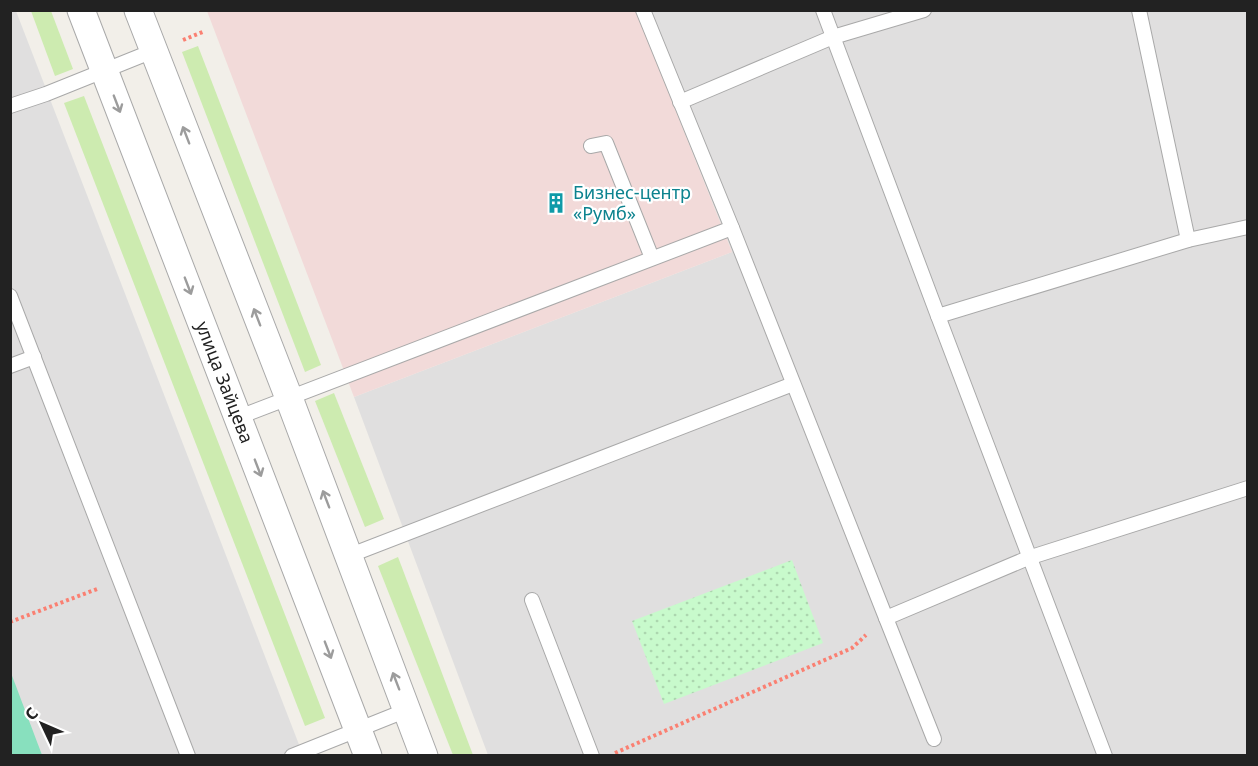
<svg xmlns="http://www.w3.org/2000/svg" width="1258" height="766" font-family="'Noto Sans',sans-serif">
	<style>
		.residential { fill: #e0dfdf }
		.commercial { fill: #f2dad9 }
		.grass { fill: #cdebb0 }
		.park { fill: url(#park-dots) }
		.pitch { fill: #88e0be }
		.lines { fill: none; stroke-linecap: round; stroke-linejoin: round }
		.lane-casing { stroke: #a9a9a9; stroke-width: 16 }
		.street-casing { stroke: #a9a9a9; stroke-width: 29 }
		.path { stroke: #fa8072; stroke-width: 4; stroke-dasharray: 3 3; stroke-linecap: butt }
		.lane { stroke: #fff; stroke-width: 14 }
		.street { stroke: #fff; stroke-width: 27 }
		.oneway { stroke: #9c9c9c }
		.labels { text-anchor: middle; stroke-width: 4.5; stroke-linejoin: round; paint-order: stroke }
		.culture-label { font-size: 18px; fill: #0d838f; stroke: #fff; text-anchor: start }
		.street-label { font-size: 18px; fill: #222; stroke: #fff }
	</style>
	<defs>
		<pattern id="park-dots" width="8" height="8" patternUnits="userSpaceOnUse" patternTransform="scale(1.5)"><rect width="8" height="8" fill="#c8facc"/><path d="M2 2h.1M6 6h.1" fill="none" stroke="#acd6af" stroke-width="1.8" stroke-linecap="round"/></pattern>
	</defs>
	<rect width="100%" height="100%" fill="#f2efe9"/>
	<g class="residential">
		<polygon points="10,11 16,11 303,755 11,755"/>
		<polygon points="636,11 1247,11 1247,755 488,755 354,397 732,252"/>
	</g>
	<polygon class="commercial" points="207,11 636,11 732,252 354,397"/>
	<g class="grass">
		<polygon points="31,11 51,11 73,69 55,76"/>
		<polygon points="198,46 321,365 305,372 182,52"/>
		<polygon points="84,96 325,718 305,726 64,103"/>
		<polygon points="334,393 384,519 365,527 315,401"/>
		<polygon points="398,557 473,755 453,755 378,566"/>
	</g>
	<polygon class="park" points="792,560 823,643 664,704 632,621"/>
	<polygon class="pitch" points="11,673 42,755 11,755"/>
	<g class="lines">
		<g class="lane-casing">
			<g id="lane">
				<polyline points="643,10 732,228 886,618 1028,558 1248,488"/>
				<polyline points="823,10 938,316 1188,240 1248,227"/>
				<polyline points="1139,10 1188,240"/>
				<polyline points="680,102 833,37 924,10"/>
				<polyline points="10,106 46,94 153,51"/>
				<polyline points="591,146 606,143 652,258"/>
				<polyline points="10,296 188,756"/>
				<polyline points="938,316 1105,756"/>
				<polyline points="10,366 34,357"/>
				<polyline points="239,417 732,228"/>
				<polyline points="348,556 793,384"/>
				<polyline points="532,600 592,756"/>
				<polyline points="886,618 934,739"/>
				<polyline points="292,756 407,710"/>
			</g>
		</g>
		<g class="street-casing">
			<g id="street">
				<path id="s1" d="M81 10 368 756"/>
				<polyline points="138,10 289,398 424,756"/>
			</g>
		</g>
		<g class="path">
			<polyline points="183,40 205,31"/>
			<polyline points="10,622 97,589"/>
			<polyline points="615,753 852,648 866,635"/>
		</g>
		<use href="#lane" class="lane"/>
		<use href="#street" class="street"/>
	</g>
	<defs><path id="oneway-shaft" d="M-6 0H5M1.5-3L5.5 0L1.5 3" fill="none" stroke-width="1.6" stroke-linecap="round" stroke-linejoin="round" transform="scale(1.5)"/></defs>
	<g class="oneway">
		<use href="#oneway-shaft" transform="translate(117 104) rotate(69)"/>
		<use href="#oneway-shaft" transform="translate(186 135) rotate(-111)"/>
		<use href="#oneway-shaft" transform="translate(188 286) rotate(69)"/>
		<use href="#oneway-shaft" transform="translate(257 317) rotate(-111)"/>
		<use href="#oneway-shaft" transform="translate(258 468) rotate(69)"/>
		<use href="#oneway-shaft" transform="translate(326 499) rotate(-111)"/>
		<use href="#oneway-shaft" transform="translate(328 650) rotate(69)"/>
		<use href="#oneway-shaft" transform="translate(396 681) rotate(-111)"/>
	</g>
	<defs>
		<g id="building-bare" transform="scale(1.62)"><path d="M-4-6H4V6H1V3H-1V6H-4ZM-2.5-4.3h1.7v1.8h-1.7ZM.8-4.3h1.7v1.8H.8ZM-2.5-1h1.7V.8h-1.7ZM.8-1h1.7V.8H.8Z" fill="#0f9aa8" stroke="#fff" stroke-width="2.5" paint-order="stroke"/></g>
	</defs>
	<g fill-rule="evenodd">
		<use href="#building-bare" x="556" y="203"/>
	</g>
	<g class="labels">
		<g class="culture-label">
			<text x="573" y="199">Бизнес-центр<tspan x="573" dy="21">«Румб»</tspan></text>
		</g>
		<g class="street-label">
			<text dy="6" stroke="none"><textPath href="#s1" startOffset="399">улица Зайцева</textPath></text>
		</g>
	</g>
	<rect width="1258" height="766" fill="none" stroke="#222222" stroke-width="24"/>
	<g transform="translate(42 724) rotate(314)" stroke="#ffffff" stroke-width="4.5" paint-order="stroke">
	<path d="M0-4.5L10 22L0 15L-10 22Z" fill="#222222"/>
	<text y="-9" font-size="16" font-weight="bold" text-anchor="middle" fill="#222222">С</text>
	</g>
</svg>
